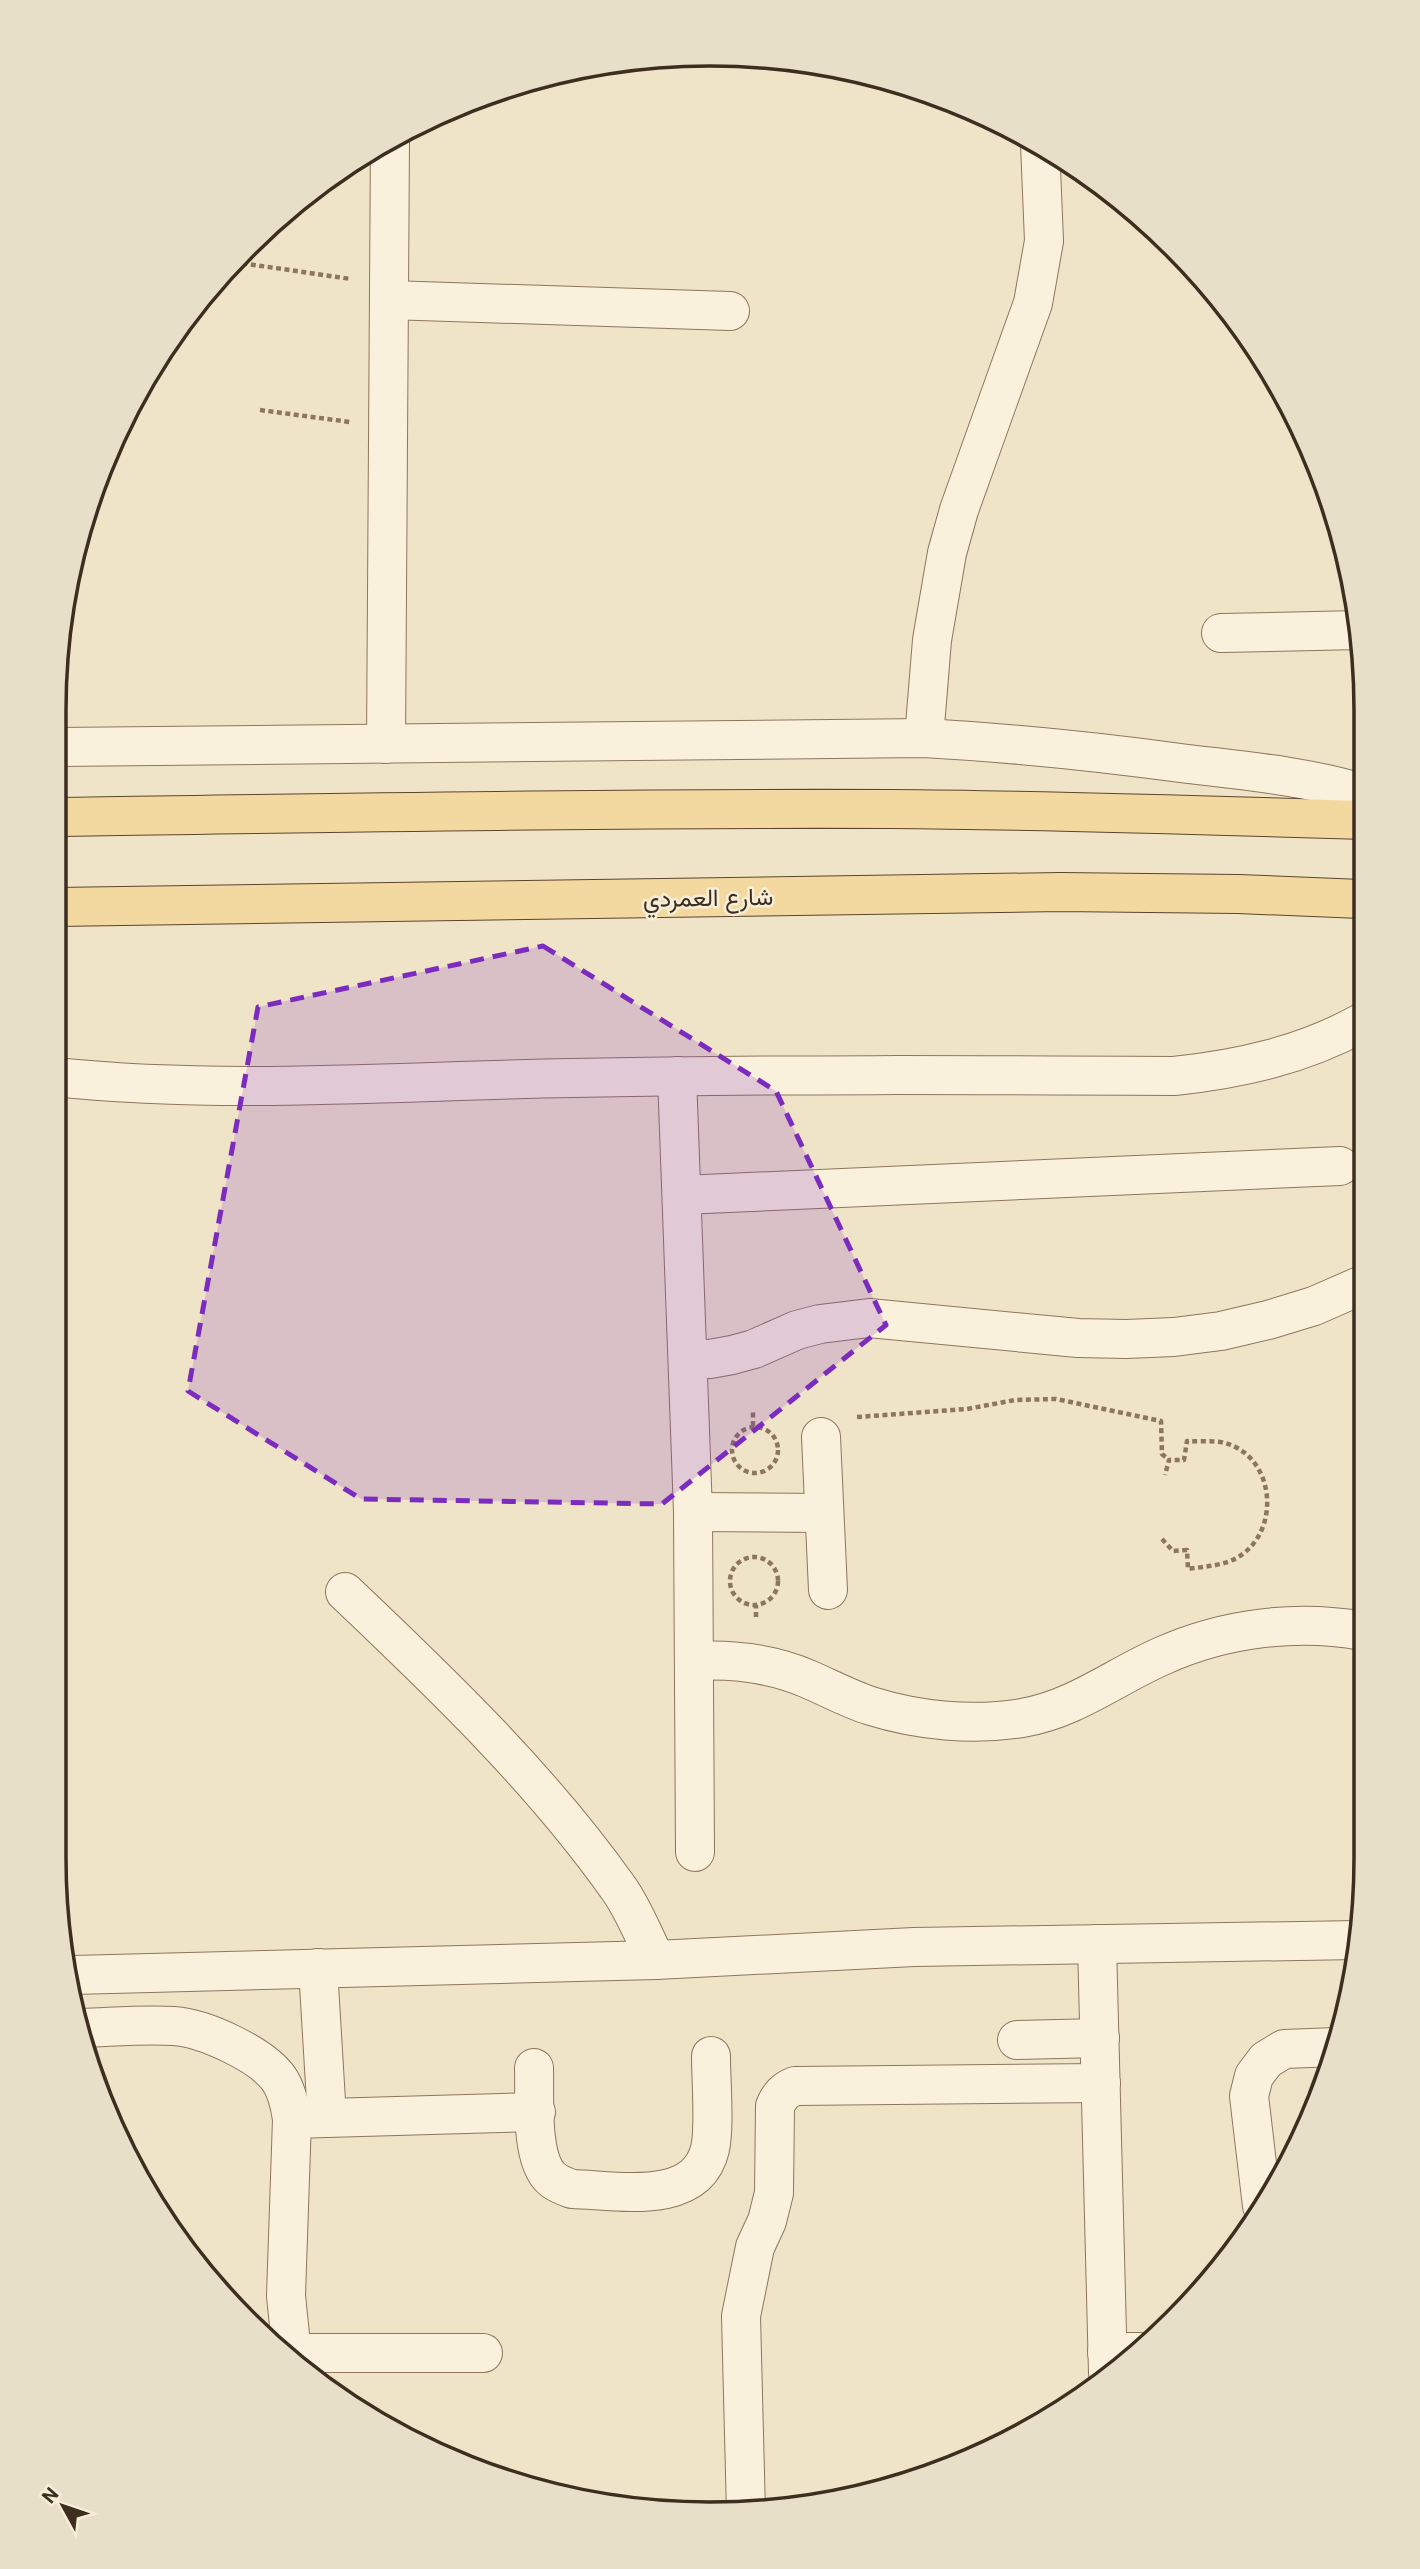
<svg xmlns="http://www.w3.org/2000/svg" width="1420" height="2569" font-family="Georgia,Vazirmatn,serif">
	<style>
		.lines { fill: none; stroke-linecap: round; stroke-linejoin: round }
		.minor-casing { stroke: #8d765c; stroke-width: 40 }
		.major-casing { stroke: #5b4430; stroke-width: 40 }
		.path { stroke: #8d765c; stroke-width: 4.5; stroke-dasharray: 5 3.5; stroke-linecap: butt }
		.minor { stroke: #faf1dc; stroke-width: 38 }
		.major { stroke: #f3d9a0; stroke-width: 38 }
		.marked { fill: #7b2cbf; fill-opacity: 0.2; stroke: #7b2cbf; stroke-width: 5; stroke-dasharray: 14 9; stroke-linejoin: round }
		.labels { text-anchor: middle; stroke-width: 5; stroke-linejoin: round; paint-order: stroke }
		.street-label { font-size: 24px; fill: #3d2e20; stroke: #f7eed8 }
		.rim { fill: none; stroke: #3d2e20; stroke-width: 3.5 }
	</style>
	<rect width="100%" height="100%" fill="#f0e4c8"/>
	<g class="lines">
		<g class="minor-casing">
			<g id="minor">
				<polyline points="389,300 730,311"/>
				<polyline points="1221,633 1360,630"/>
				<polyline points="924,738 932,640 947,553 959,510 1033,303 1044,241 1040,144"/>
				<polyline points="386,744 390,140"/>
				<path d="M56 747 924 738C1013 743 1100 752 1188 764 1246 771 1305 776 1361 793"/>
				<polyline points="677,1076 693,1512 695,1852"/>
				<path d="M55 1077C228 1095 399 1081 572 1078 773 1074 974 1075 1174 1076 1240 1069 1303 1055 1361 1023"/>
				<polyline points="682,1195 1340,1166"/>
				<polyline points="688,1358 710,1359 732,1355 754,1349 797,1330 820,1324 869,1318 1078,1338 1126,1339 1174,1337 1221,1331 1268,1320 1314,1306 1362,1285"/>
				<polyline points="821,1437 828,1590"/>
				<polyline points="693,1512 824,1513"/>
				<path d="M345 1592C442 1684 542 1780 619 1889 634 1910 644 1937 656 1960"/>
				<path d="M694 1661C733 1659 771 1663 808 1679 829 1688 849 1699 871 1706 919 1721 973 1726 1022 1718 1075 1709 1114 1677 1162 1656 1224 1628 1296 1619 1363 1631"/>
				<polyline points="1097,1944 1108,2373"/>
				<polyline points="318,1968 327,2118"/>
				<polyline points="73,1975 656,1960 914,1947 1358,1940"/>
				<path d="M82 2028C113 2027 144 2024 174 2026 204 2028 261 2054 279 2079 287 2091 290 2105 292 2119L286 2296 292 2354"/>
				<polyline points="1017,2040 1100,2038"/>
				<path d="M534 2068C535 2096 530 2154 549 2176 555 2183 564 2186 572 2189 617 2190 696 2207 710 2149 715 2127 711 2081 711 2056"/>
				<polyline points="292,2119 536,2112"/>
				<polyline points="1262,2206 1249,2096 1254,2076 1266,2060 1284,2049 1336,2047"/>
				<polyline points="1107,2352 1142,2352"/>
				<polyline points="292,2353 483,2353"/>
				<path d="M746 2513 741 2316 755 2247 767 2221 774 2193 775 2106C780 2095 785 2090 795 2086L1101 2083"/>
			</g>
		</g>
		<g class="major-casing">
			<g id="major">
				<path d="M55 817C333 813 611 808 889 809 1046 810 1203 815 1361 820"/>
				<polyline points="55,907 1060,892 1238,894 1361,899"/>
			</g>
		</g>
		<g class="path">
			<polyline points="234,262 351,279"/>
			<polyline points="260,410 350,422"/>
			<polyline points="857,1417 967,1409 1015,1400 1056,1399 1161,1421 1162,1454 1169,1460"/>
			<polyline points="753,1426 753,1409"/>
			<circle cx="755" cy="1450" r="23"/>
			<path d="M1162 1539 1173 1551 1187 1550 1188 1569C1207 1566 1228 1566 1244 1553 1281 1524 1273 1456 1225 1443 1214 1440 1199 1442 1187 1441L1184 1460H1169L1165 1475"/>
			<circle cx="754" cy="1581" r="24"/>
			<polyline points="756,1617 756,1605"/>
		</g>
		<use href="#minor" class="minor"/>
		<use href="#major" class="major"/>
	</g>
	<path class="marked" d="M543 946 776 1091 886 1325 662 1504 361 1499 188 1391 258 1007Z"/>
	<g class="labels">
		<g class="street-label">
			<text transform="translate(708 898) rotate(-1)" y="8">شارع العمردي</text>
		</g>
	</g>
	<path d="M0 0H1420V2569H0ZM710 66H710A644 644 0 0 1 1354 710V1858A644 644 0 0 1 710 2502H710A644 644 0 0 1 66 1858V710A644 644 0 0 1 710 66Z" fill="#e8dfc9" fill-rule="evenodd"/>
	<path class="rim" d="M710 66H710A644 644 0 0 1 1354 710V1858A644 644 0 0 1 710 2502H710A644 644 0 0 1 66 1858V710A644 644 0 0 1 710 66Z"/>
	<g transform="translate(63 2506) rotate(310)" stroke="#f7eed8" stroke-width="5" paint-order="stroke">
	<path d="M0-5L12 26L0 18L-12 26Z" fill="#3d2e20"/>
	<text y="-10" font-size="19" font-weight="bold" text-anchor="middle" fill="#3d2e20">N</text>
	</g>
</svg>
